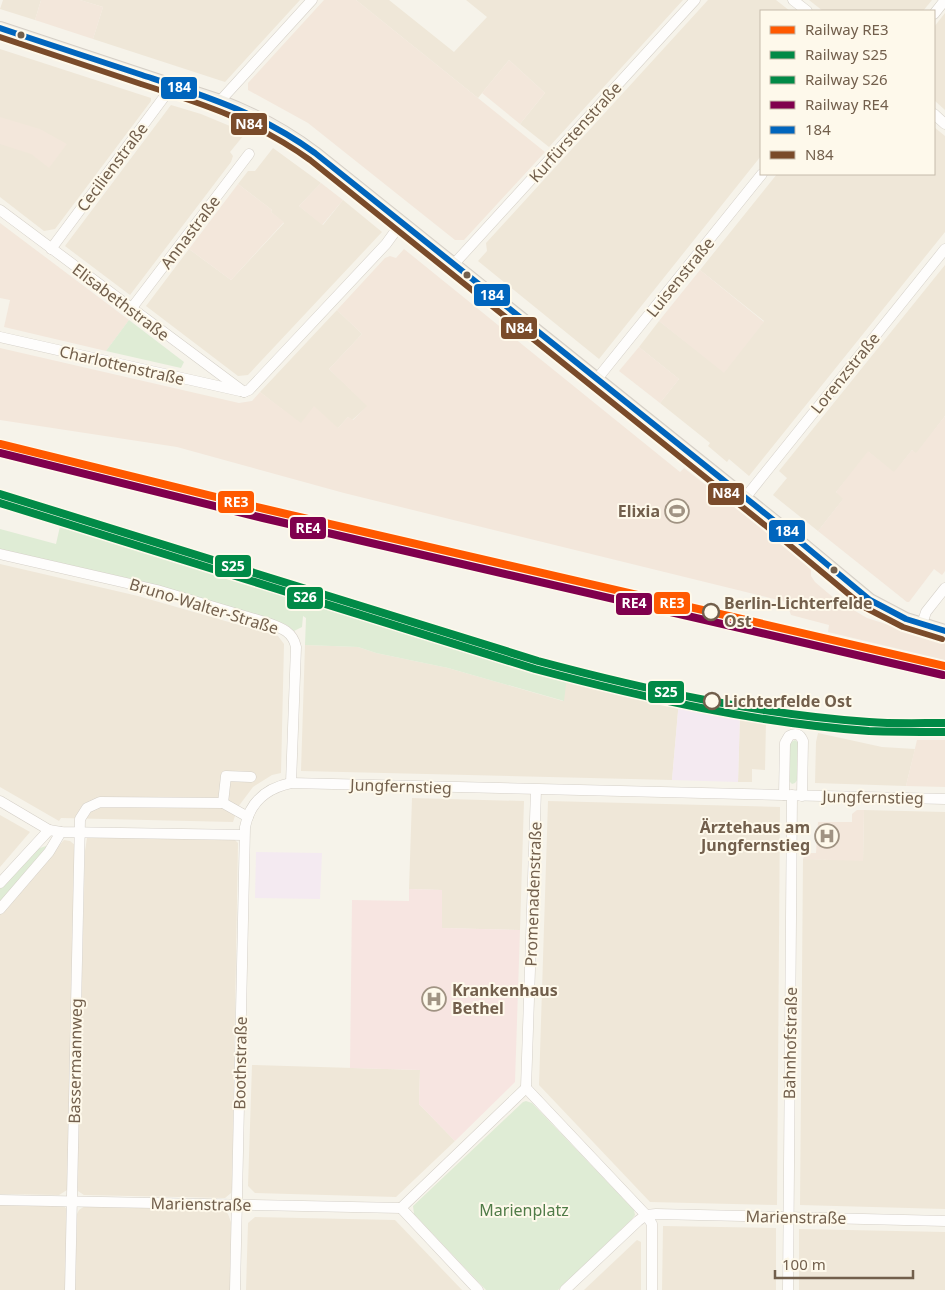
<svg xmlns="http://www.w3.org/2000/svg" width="945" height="1290" font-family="'Noto Sans',sans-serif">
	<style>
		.residential { fill: #efe7d8 }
		.commercial { fill: #f3e7db }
		.education { fill: #f4eaf1 }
		.medical { fill: #f7e5e1 }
		.green { fill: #dfecd5 }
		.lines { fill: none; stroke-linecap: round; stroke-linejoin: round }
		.minor-casing { stroke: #d5d0c8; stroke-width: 11 }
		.major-casing { stroke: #d5cfc6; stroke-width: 14 }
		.minor { stroke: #fefdfc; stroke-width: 10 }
		.major { stroke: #f1eee6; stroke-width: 12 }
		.bus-1-casing { stroke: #fef9eb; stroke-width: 10 }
		.bus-2-casing { stroke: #fef9eb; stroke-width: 10 }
		.bus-1 { stroke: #0065bd; stroke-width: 6 }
		.bus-2 { stroke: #7a4b2a; stroke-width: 6 }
		.rail-1-casing { stroke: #fef9eb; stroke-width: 11 }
		.rail-2-casing { stroke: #fef9eb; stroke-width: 11 }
		.rail-3-casing { stroke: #fef9eb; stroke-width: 11 }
		.rail-4-casing { stroke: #fef9eb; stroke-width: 11 }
		.rail-1 { stroke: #ff5900; stroke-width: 8 }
		.rail-2 { stroke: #018a47; stroke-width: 8 }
		.rail-3 { stroke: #018a47; stroke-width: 8 }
		.rail-4 { stroke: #80004d; stroke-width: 8 }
		.bus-dot { fill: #725f4c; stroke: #fef9eb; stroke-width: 2 }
		.stop-dot { fill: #fef9eb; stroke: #725f4c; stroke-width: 2.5 }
		.labels { text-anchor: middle; stroke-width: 4; stroke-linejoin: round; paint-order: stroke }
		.street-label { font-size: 16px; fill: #725f4c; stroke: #fef9eb }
		.poi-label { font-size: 16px; font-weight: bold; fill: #725f4c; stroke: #fef9eb; text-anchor: end }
		.stop-label { font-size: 16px; font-weight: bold; fill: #725f4c; stroke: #fef9eb; text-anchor: start }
		.park-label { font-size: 16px; fill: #507c48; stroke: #fef9eb }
		.line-badge { stroke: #fef9eb; stroke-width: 2 }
		.badge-label { font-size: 14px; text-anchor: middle; font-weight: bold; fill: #fff }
	</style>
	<rect width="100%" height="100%" fill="#f6f3ea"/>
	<g class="residential">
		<polygon points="3,0 41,0 35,20 0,9"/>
		<polygon points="80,0 300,0 225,82 93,39 103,7"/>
		<polygon points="356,0 389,0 454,52 487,17 466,0 683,0 549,147 520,124 545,93 509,60 478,98"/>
		<polygon points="708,0 776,0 790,11 761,11 761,156 599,359 478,261 487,251 486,243"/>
		<polygon points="809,0 932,0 923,11 823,11"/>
		<polygon points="945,13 945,110 934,100 934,27"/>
		<polygon points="0,49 151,98 151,101 55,229 44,231 0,197"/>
		<polygon points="171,105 201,114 242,131 243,136 230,152 233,156 231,162 130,295 65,246"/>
		<polygon points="934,127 945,136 945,232 749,476 729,459 727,462 708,446 710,443 660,403 679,379 639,347 659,321 724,372 764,321 700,270 777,174 934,174"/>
		<polygon points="273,148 321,183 299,206 323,225 343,200 382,232 248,375 238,376 146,306 189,249 231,280 284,223 271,212 272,210 238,184 248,171 255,171"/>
		<polygon points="945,265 945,416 916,454 912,450 894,473 869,452 836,492 844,498 818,531 773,495 787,478 779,471"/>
		<polygon points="337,310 362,334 329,369 368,406 352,420 348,417 338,428 301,424 260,392"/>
		<polygon points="0,564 138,596 278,636 284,644 281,773 272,775 253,787 238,807 233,822 61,818 59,821 0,787"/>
		<polygon points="305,645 358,647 376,653 448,668 563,701 567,674 679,700 672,780 301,771"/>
		<polygon points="740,714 766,721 765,770 752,769 752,782 738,782"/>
		<polygon points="818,733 882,747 915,749 906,786 815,783 816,742"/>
		<polygon points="412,798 524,801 520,930 441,928 442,890 409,889"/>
		<polygon points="548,801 780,807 777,1205 650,1202 539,1085"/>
		<polygon points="864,810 945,812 945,1209 800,1205 803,859 863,860"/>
		<polygon points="0,815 30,832 0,867"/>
		<polygon points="89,836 235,840 238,843 232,1189 231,1193 225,1198 84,1195 78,1191 77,1187 85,851 87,838"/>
		<polygon points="64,840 70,841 76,846 68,1187 67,1190 59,1195 0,1194 0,914"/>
		<polygon points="252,1065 420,1070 419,1104 455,1141 396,1197 255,1193 248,1186"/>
		<polygon points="0,1204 62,1205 65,1207 67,1210 66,1290 0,1290"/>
		<polygon points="85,1206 225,1211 228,1214 231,1222 230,1290 75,1290 77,1214 79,1210"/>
		<polygon points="255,1217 395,1220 462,1290 246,1290 248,1223"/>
		<polygon points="663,1226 776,1228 776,1290 662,1290"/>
		<polygon points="799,1229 945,1232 945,1290 799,1290"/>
		<polygon points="637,1240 641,1242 641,1290 584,1290"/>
	</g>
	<g class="commercial">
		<polygon points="41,0 80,0 103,7 93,39 35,20"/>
		<polygon points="324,0 356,0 545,152 464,240 455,240 308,123 248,90 248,83"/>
		<polygon points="509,60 545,93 520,124 482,93"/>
		<polygon points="0,117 40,129 67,144 49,168 31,154 0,144"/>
		<polygon points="321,183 343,200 322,225 299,206"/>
		<polygon points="238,184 272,210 271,212 284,222 231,280 189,249"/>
		<polygon points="0,223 129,320 106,351 4,327 10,300 0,298"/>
		<polygon points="404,249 680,472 684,468 806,563 805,564 811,570 811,576 815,582 835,599 867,618 892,626 945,639 945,660 828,632 829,625 791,615 786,602 344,493 177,447 0,420 0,348 239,403 252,401 260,392 301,423 314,406 338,428 348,417 353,420 367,406 329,369 362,334 337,310 385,258 390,256 396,258"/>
		<polygon points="700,270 764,322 724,373 659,321"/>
		<polygon points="639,347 679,379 660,403 619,371"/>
		<polygon points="945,416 945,571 942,575 934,569 909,602 907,602 818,531 843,499 836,492 868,451 894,472 912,450 916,453"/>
		<polygon points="917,740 945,740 945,787 906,786"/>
		<polygon points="857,810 864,810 863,861 803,859 806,853 816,853 818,822 852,822 852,814"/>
	</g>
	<g class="education">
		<polygon points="679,700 740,714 738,782 672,780"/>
		<polygon points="256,852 322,853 320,899 255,898"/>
	</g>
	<polygon class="medical" points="409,889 442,890 442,928 520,930 515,1082 455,1141 419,1104 420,1070 350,1068 352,900 409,901"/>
	<g class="green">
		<polygon points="129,320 184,362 181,368 106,351"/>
		<polygon points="61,522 161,554 161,556 315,599 371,618 567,677 564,701 448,668 376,653 358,647 305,645 306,618 303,616 302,627 294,631 287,625 140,581 0,549 0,529 56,544"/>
		<polygon points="795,740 799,743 798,779 795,783 792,784 789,781 789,745 791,742"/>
		<polygon points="46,846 48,847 0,904 0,889 34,850"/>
		<polygon points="526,1101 532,1103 634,1210 635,1215 632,1219 558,1290 486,1290 414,1214 413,1206 523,1102"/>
	</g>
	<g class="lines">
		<g class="minor-casing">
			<g id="minor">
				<polyline points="793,0 807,11"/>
				<polyline points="934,14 945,0"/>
				<polyline points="220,101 312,0"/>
				<polyline points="934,114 945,124"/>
				<polyline points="0,210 244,392"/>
				<polyline points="51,249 173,85"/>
				<polyline points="454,264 695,0"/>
				<polyline points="131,309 249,154"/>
				<polyline points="0,337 240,391"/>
				<polyline points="597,379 762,174"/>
				<polyline points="244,392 249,390 386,244 402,222"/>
				<polyline points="745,498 945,249"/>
				<path d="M0 554 157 590 268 623C282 628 293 632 296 647L291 783"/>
				<polyline points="922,624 926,612 945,588"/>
				<path d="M784 795 785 743 789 736C796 732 800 734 803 741L802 796"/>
				<polyline points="0,801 49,830 61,832 244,835"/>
				<polyline points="223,803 248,817"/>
				<polyline points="0,883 49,830"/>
				<polyline points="0,909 49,852 61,832"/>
				<polyline points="526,1088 536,790"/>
				<polyline points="526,1088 646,1215 638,1221 565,1290"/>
				<polyline points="0,1200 401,1208"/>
				<polyline points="401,1208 526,1088"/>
				<polyline points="401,1208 478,1290"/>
				<polyline points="70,1290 80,819 87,808 100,802 223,803 226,776 251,777"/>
				<path d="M235 1290 245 827C250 801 267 788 291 783L945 799"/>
				<polyline points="652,1290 652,1224 646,1215 656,1214 945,1221"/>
				<polyline points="788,1290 792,795"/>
			</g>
		</g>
		<g class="major-casing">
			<path id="major" d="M0 28 220 101C254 114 286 131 315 153L787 531 870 600 906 619 945 631"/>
		</g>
		<use href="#minor" class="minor"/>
		<use href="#major" class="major"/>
		<g class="bus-1-casing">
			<path id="bus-1" d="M0 28C47 44 94 59 142 75 205 96 260 113 315 153L787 531 870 600 906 619 945 631"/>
		</g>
		<g class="bus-2-casing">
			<path id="bus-2" d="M0 37C47 53 94 68 141 84 203 104 256 121 310 160L781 538 864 607 903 627 942 639"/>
		</g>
		<use href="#bus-1" class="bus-1"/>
		<use href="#bus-2" class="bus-2"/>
		<g class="rail-1-casing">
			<polyline id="rail-1" points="0,444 265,509 945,666"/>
		</g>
		<g class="rail-2-casing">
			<path id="rail-2" d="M0 494 538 661C647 690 757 714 869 722 894 724 920 723 945 723"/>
		</g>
		<g class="rail-3-casing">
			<path id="rail-3" d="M0 503 535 669C645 698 756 723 869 731 894 732 920 732 945 732"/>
		</g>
		<g class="rail-4-casing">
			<polyline id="rail-4" points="0,453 263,518 943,675"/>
		</g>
		<use href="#rail-1" class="rail-1"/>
		<use href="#rail-2" class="rail-2"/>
		<use href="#rail-3" class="rail-3"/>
		<use href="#rail-4" class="rail-4"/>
	</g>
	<defs>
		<g id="stadium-ring" transform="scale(1.25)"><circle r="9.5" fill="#fef9eb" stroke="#a09383" stroke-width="1.5"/><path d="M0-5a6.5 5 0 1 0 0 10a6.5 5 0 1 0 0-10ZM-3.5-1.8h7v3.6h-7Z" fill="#a09383"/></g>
		<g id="hospital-ring" transform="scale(1.25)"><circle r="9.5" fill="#fef9eb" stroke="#a09383" stroke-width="1.5"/><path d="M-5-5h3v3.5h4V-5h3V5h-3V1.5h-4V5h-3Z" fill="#a09383"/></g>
	</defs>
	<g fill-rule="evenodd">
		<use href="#stadium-ring" x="677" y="511"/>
		<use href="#hospital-ring" x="827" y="836"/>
		<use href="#hospital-ring" x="434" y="999"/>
	</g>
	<g class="bus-dot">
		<circle cx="21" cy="35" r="4.5"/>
		<circle cx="467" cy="275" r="4.5"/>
		<circle cx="834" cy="570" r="4.5"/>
	</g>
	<g class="stop-dot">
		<circle cx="711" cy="612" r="8"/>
		<circle cx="712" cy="701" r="8"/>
	</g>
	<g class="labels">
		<g class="street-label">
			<text transform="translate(575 132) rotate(-48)" y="6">Kurfürstenstraße</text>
			<text transform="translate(112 167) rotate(-53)" y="6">Cecilienstraße</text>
			<text transform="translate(190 232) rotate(-53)" y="6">Annastraße</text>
			<text transform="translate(680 277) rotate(-51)" y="6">Luisenstraße</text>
			<text transform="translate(121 302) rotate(37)" y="6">Elisabethstraße</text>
			<text transform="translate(122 365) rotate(13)" y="6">Charlottenstraße</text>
			<text transform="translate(845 373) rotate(-51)" y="6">Lorenzstraße</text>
			<text transform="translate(204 606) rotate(17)" y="6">Bruno-Walter-Straße</text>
			<text transform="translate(401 786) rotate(2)" y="6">Jungfernstieg</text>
			<text transform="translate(873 797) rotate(1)" y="6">Jungfernstieg</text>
			<text transform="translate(533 894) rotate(-88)" y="6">Promenadenstraße</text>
			<text transform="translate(790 1043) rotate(-89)" y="6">Bahnhofstraße</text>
			<text transform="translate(75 1061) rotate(-89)" y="6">Bassermannweg</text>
			<text transform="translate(240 1063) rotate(-89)" y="6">Boothstraße</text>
			<text transform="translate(201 1204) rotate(1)" y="6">Marienstraße</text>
			<text transform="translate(796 1217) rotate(1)" y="6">Marienstraße</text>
		</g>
		<g class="poi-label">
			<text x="660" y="517">Elixia</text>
			<text x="810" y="833">Ärztehaus am<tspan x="810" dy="18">Jungfernstieg</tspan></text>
			<text x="452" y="996" text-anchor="start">Krankenhaus<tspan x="452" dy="18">Bethel</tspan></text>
		</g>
		<g class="stop-label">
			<text x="724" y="609">Berlin-Lichterfelde<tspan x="724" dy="18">Ost</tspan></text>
			<text x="724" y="707">Lichterfelde Ost</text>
		</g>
		<g class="park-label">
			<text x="524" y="1216">Marienplatz</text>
		</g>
	</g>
	<g class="line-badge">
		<rect x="160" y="76" width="38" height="24" rx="5" fill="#0065bd"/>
		<rect x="230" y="112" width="38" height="24" rx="5" fill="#7a4b2a"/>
		<rect x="473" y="283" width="38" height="24" rx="5" fill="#0065bd"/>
		<rect x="500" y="316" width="38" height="24" rx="5" fill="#7a4b2a"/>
		<rect x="707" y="482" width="38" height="24" rx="5" fill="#7a4b2a"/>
		<rect x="217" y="490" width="38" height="24" rx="5" fill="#ff5900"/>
		<rect x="289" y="516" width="38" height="24" rx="5" fill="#80004d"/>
		<rect x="768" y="519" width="38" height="24" rx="5" fill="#0065bd"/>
		<rect x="214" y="554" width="38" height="24" rx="5" fill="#018a47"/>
		<rect x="286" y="586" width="38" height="24" rx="5" fill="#018a47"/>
		<rect x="653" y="591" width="38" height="24" rx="5" fill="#ff5900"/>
		<rect x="615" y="592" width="38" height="24" rx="5" fill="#80004d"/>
		<rect x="647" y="680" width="38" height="24" rx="5" fill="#018a47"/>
	</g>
	<g class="badge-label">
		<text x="179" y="92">184</text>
		<text x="249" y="129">N84</text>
		<text x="492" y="300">184</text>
		<text x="519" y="333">N84</text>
		<text x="726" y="498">N84</text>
		<text x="236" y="507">RE3</text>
		<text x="308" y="533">RE4</text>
		<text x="787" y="536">184</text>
		<text x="233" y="571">S25</text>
		<text x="305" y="602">S26</text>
		<text x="672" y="608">RE3</text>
		<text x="634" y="608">RE4</text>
		<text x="666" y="697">S25</text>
	</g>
	<rect x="760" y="10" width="175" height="165" fill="#fef9eb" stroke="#c6bbab"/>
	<rect x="770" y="26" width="25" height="8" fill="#ff5900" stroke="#c6bbab"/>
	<text x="805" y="35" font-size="15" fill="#725f4c">Railway RE3</text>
	<rect x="770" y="51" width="25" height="8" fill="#018a47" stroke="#c6bbab"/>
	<text x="805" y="60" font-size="15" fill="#725f4c">Railway S25</text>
	<rect x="770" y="76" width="25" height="8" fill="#018a47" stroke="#c6bbab"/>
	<text x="805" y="85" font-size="15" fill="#725f4c">Railway S26</text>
	<rect x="770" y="101" width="25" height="8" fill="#80004d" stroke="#c6bbab"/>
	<text x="805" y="110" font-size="15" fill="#725f4c">Railway RE4</text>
	<rect x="770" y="126" width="25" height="8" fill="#0065bd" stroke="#c6bbab"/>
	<text x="805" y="135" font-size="15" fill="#725f4c">184</text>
	<rect x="770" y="151" width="25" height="8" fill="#7a4b2a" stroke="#c6bbab"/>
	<text x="805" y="160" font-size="15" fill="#725f4c">N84</text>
	<path d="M775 1270v8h138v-8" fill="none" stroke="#725f4c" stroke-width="2.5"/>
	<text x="782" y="1270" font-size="15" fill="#725f4c" stroke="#fef9eb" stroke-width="4" paint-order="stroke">100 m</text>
</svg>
